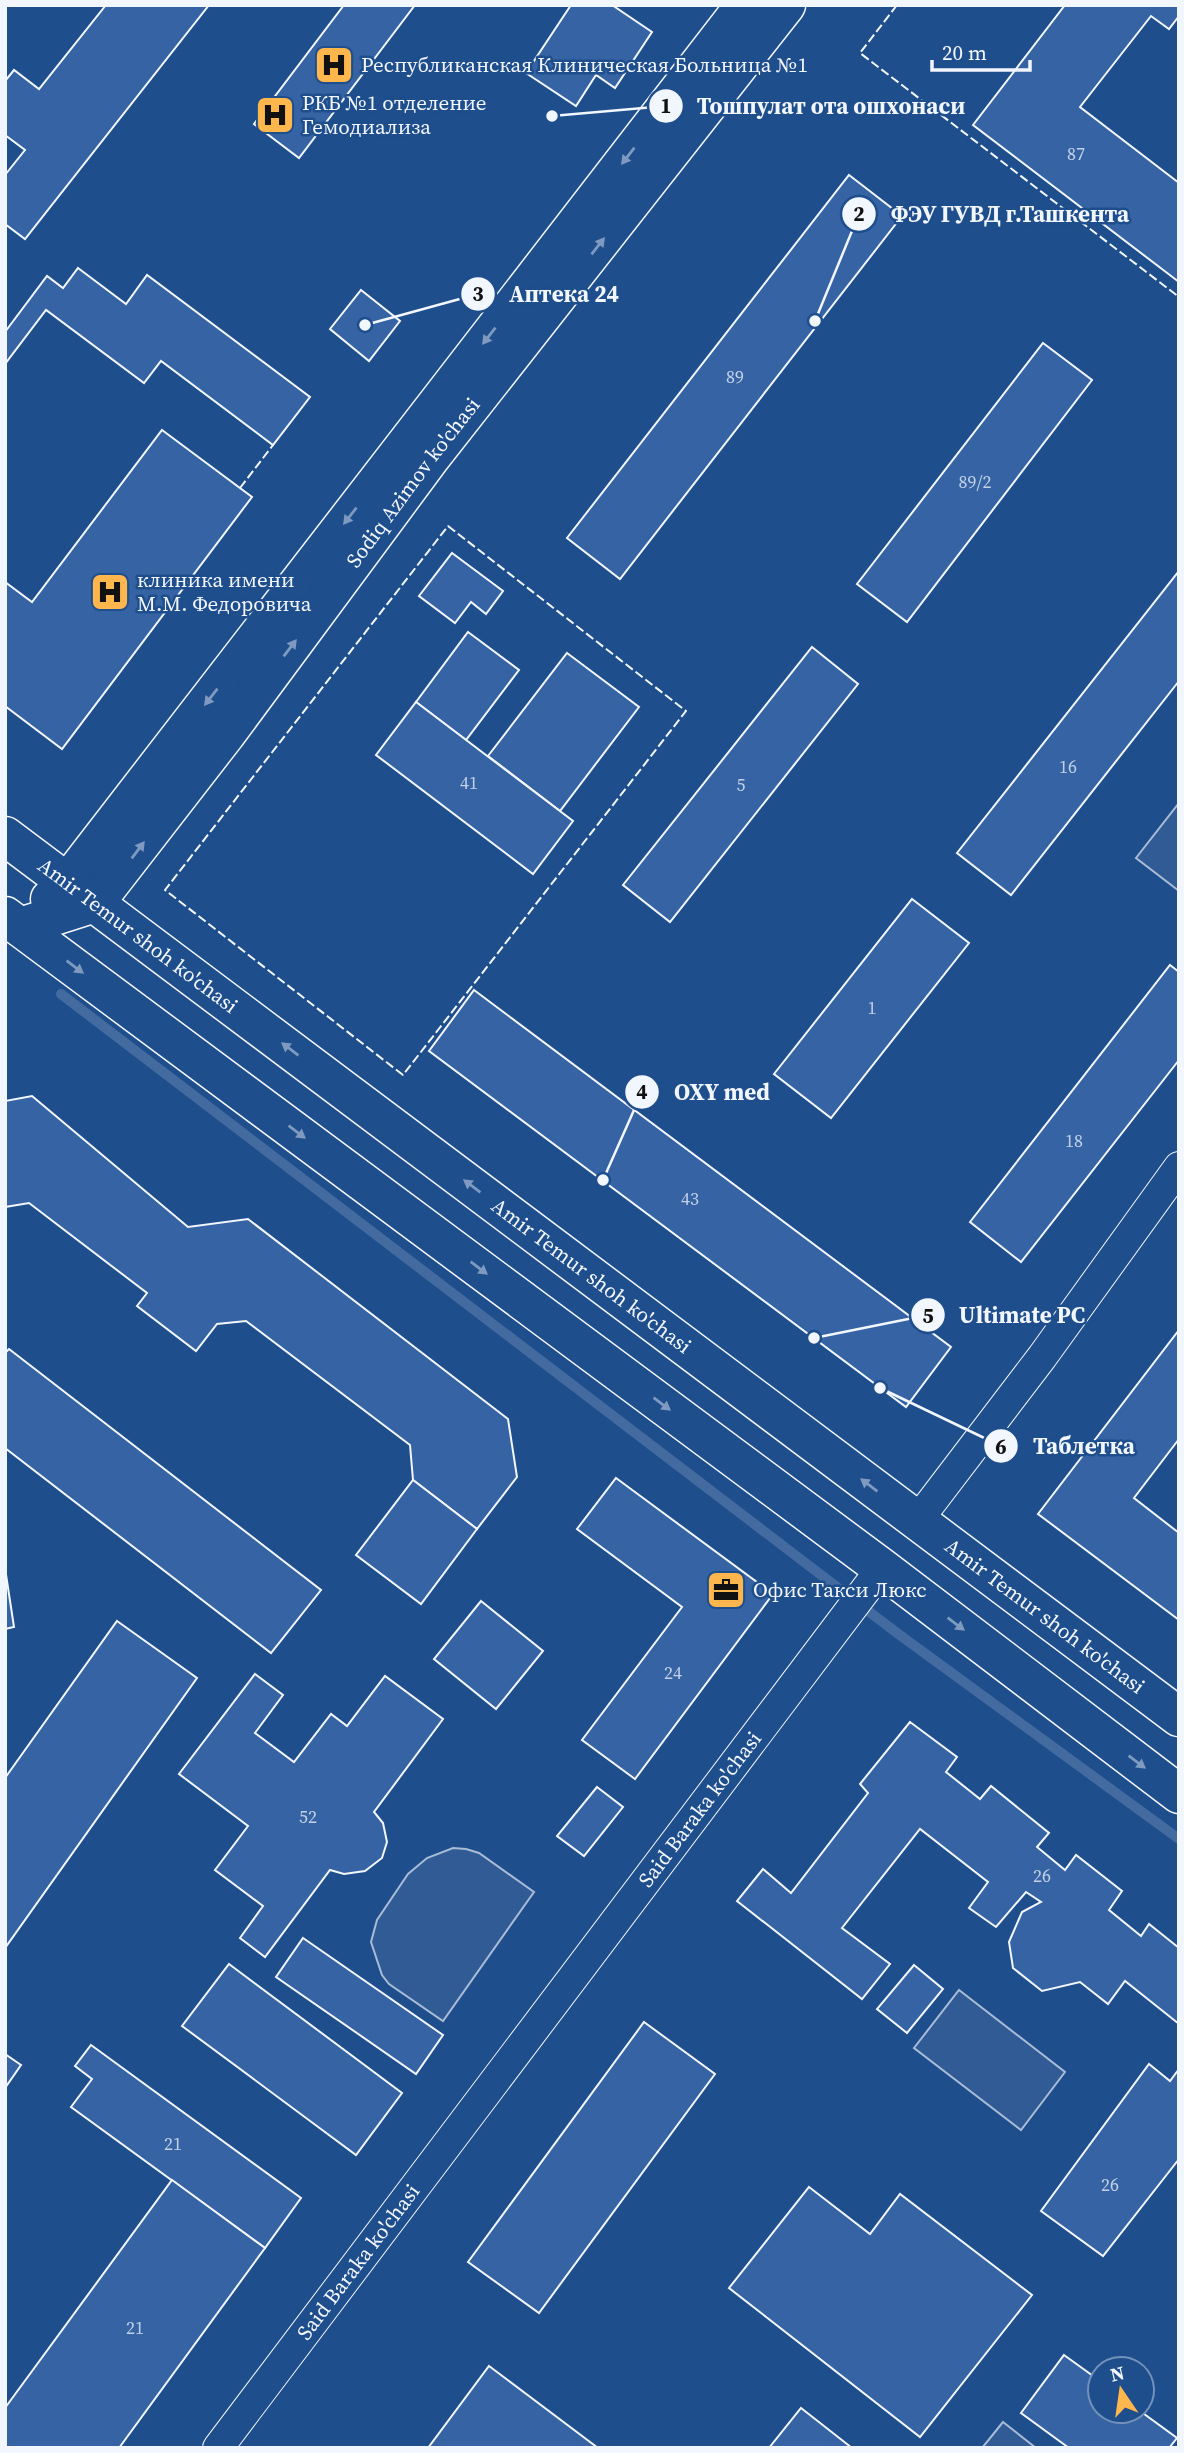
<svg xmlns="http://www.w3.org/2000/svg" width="1184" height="2453" font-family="'Source Serif 4',serif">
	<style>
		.built { fill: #305b95; stroke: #a8bbd7; stroke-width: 2 }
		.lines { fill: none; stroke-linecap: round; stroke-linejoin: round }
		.stream { stroke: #446ba0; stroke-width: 10 }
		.building { fill: #3563a3; stroke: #f2f6ff; stroke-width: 2 }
		.minor-casing { stroke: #f2f6ff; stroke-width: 32 }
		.secondary-casing { stroke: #f2f6ff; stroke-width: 41 }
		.minor { stroke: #1f4e8c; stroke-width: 30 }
		.secondary { stroke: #1f4e8c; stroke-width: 38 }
		.fence { stroke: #f2f6ff; stroke-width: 2; stroke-dasharray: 9 3.5; stroke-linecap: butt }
		.oneway { fill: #7e9ac0 }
		.labels { text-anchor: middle; stroke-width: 5; stroke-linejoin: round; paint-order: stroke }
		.number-label { font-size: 18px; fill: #c3d1e8 }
		.poi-label { font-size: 21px; fill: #f2f6ff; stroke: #1f4e8c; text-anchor: start }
		.street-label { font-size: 21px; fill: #f2f6ff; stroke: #1f4e8c }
		.leader { fill: none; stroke: #f2f6ff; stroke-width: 2.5 }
		.callout-dot { fill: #f2f6ff; stroke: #1f4e8c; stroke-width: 2.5 }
		.mark-label { font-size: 21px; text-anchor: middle; font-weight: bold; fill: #111 }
		.callout-label { font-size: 23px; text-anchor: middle; font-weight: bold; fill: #f2f6ff; stroke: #1f4e8c; stroke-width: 5; stroke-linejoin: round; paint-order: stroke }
	</style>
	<rect width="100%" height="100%" fill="#1f4e8c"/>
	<g class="built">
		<polygon points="1179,803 1179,891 1136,858"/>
		<polygon points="453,1848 466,1849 479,1853 534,1892 443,2021 389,1984 382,1975 371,1942 377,1920 408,1874 427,1858"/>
		<polygon points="959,1990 1065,2072 1021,2130 914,2048"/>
		<polygon points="1003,2422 1036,2448 982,2448"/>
	</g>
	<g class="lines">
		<polyline class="stream" points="61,994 897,1633 1179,1839"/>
	</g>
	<g class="building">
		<polygon points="106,5 209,5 25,239 5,224 5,175 25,150 5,135 5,81 14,70 39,89"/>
		<polygon points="344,5 415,5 299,158 254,124"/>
		<polygon points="571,5 612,5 652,32 615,88 596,75 576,106 526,73"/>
		<polygon points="1065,5 1179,5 1179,16 1169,29 1151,16 1080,107 1179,183 1179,282 973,125"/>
		<polygon points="849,175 902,216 620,579 567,538"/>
		<polygon points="78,268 126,304 147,275 310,397 273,445 161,361 144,383 46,310 5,364 5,332 47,276 63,288"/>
		<polygon points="361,290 400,321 369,361 330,329"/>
		<polygon points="1043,343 1092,380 907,622 857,584"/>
		<polygon points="162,430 252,497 62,749 5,706 5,582 32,602"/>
		<polygon points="452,553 503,591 486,614 471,602 455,623 419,596"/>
		<polygon points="1179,571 1179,681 1011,895 957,853"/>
		<polygon points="468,632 519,670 466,740 416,702"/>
		<polygon points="812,647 858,684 670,922 623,885"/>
		<polygon points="567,653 639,707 560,811 488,756"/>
		<polygon points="416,702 573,821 533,874 376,755"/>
		<polygon points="912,899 969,943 831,1118 774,1074"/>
		<polygon points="1170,965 1179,972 1179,1060 1021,1262 970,1222"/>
		<polygon points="474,990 951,1347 906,1407 429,1051"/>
		<polygon points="32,1096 188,1227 248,1219 508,1419 517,1477 477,1529 413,1480 410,1445 246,1321 217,1324 196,1351 137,1306 147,1293 29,1203 5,1207 5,1101"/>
		<polygon points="1179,1330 1179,1439 1134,1498 1179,1533 1179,1620 1038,1514"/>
		<polygon points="9,1349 321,1590 271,1653 5,1448 5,1353"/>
		<polygon points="616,1478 773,1594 635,1779 582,1740 682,1607 577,1529"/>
		<polygon points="413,1480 477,1529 421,1604 356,1555"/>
		<polygon points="5,1568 14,1627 5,1629"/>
		<polygon points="481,1601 543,1651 496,1709 434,1659"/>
		<polygon points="117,1621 197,1678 5,1948 5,1778"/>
		<polygon points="255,1674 283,1695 255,1733 294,1762 331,1714 347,1726 385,1676 443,1719 374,1812 383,1823 387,1842 382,1858 365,1871 344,1874 330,1870 265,1957 240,1938 263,1906 215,1870 248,1826 179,1774"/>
		<polygon points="910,1722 957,1757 946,1772 980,1799 991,1786 1049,1833 1037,1847 1065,1870 1076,1855 1122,1891 1109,1910 1141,1936 1149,1924 1179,1948 1179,2024 1125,1981 1108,2004 1080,1982 1042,1991 1013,1968 1009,1942 1022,1912 1041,1902 1026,1892 996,1927 969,1908 988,1882 920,1829 842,1928 890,1964 862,1999 737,1901 763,1869 791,1893 868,1793 860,1784"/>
		<polygon points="597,1787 623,1807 584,1856 557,1836"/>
		<polygon points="303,1938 443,2035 416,2074 276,1977"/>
		<polygon points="229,1964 402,2093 356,2155 182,2026"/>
		<polygon points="914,1965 943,1989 907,2033 877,2009"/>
		<polygon points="644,2022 715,2074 539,2313 468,2262"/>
		<polygon points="91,2045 301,2198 265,2248 71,2107 92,2079 75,2066"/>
		<polygon points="5,2054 21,2065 5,2088"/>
		<polygon points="1149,2064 1170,2081 1179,2069 1179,2159 1103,2256 1041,2211"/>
		<polygon points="172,2180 265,2248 119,2448 5,2448 5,2408"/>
		<polygon points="809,2187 870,2234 900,2194 1032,2295 920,2437 729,2288"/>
		<polygon points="1064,2355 1100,2381 1100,2411 1140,2411 1177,2438 1169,2448 1069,2448 1021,2413"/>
		<polygon points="489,2366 598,2448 428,2448"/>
		<polygon points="801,2408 852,2448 769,2448"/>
	</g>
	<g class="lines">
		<g class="minor-casing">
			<g id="minor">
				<polyline points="917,1521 1042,1357 1179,1167"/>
				<path id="s1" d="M218 2448 882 1568"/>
			</g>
		</g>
		<g class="secondary-casing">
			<g id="secondary">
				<path id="s2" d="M5 836 1179 1717"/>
				<polyline points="50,899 68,882 745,5"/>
				<polyline points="5,916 882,1568 1179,1794"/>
				<path id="s3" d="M20 927 95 903 226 734 431 457 786 5"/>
			</g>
		</g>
		<use href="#minor" class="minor"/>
		<use href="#secondary" class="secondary"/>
		<g class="fence">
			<polyline points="897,5 860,53 1179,297"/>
			<polyline points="240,488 273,445"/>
			<polygon points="448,526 686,711 403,1075 165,890"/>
		</g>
	</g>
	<defs><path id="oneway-solid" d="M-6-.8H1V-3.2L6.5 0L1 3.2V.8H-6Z" transform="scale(1.75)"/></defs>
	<g class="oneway">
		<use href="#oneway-solid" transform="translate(628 156) rotate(128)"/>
		<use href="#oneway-solid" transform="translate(598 246) rotate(-52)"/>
		<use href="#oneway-solid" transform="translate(489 336) rotate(128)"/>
		<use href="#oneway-solid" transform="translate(350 516) rotate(128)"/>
		<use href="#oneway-solid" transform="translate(290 648) rotate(-53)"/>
		<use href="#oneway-solid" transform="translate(211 697) rotate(128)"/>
		<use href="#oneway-solid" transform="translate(138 850) rotate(-53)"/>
		<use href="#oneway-solid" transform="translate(75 967) rotate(37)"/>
		<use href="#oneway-solid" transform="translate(290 1049) rotate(-143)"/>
		<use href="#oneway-solid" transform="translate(297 1132) rotate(37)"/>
		<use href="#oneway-solid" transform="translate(472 1186) rotate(-143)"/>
		<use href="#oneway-solid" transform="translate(479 1268) rotate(37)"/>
		<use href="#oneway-solid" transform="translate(662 1404) rotate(37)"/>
		<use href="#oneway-solid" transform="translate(869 1485) rotate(-143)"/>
		<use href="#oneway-solid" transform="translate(956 1624) rotate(37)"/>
		<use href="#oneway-solid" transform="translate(1137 1762) rotate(37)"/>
	</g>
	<defs>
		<g id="hospital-square" transform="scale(2.0125)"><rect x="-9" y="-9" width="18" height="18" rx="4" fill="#ffb74d" stroke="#1f4e8c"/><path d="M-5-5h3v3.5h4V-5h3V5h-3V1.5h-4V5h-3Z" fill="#111"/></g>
		<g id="office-square" transform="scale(2.0125)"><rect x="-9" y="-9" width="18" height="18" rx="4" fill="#ffb74d" stroke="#1f4e8c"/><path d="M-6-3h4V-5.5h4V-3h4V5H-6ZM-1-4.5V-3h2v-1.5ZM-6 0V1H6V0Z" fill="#111"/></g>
	</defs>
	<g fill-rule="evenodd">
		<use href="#hospital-square" x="334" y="65"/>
		<use href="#hospital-square" x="275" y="115"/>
		<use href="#hospital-square" x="110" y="592"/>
		<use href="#office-square" x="726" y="1590"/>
	</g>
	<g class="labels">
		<g class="number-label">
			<text x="1076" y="160">87</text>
			<text x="735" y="383">89</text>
			<text x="975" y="488">89/2</text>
			<text x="1068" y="773">16</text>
			<text x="469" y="789">41</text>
			<text x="741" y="791">5</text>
			<text x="872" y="1014">1</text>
			<text x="1074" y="1147">18</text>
			<text x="690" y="1205">43</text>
			<text x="673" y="1679">24</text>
			<text x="308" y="1823">52</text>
			<text x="1042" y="1882">26</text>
			<text x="173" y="2150">21</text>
			<text x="1110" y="2191">26</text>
			<text x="135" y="2334">21</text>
		</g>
		<g class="poi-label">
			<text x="361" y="72">Республиканская Клиническая Больница №1</text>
			<text x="302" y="110">РКБ №1 отделение<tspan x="302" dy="24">Гемодиализа</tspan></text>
			<text x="137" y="587">клиника имени<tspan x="137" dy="24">М.М. Федоровича</tspan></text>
			<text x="753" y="1597">Офис Такси Люкс</text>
		</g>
		<g class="street-label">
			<text dy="7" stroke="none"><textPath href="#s3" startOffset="606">Sodiq Azimov ko'chasi</textPath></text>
			<text dy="7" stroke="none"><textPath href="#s2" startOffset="166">Amir Temur shoh ko'chasi</textPath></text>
			<text dy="7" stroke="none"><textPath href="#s2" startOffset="733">Amir Temur shoh ko'chasi</textPath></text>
			<text dy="7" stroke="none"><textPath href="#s2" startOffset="1300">Amir Temur shoh ko'chasi</textPath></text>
			<text dy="7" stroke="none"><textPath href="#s1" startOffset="800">Said Baraka ko'chasi</textPath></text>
			<text dy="7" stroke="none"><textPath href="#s1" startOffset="233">Said Baraka ko'chasi</textPath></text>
		</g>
	</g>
	<path class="leader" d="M552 116L666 106M815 321L859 214M365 325L478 294M603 1180L642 1092M814 1338L928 1315M880 1388L1001 1446"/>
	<g class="callout-dot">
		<circle cx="552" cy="116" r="7"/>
		<circle cx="815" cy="321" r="7"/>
		<circle cx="365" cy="325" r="7"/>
		<circle cx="603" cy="1180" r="7"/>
		<circle cx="814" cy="1338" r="7"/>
		<circle cx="880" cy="1388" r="7"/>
		<circle cx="666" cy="106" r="18"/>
		<circle cx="859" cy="214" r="18"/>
		<circle cx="478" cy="294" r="18"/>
		<circle cx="642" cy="1092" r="18"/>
		<circle cx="928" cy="1315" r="18"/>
		<circle cx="1001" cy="1446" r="18"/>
	</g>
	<g class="mark-label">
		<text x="666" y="113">1</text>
		<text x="859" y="221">2</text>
		<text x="478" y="301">3</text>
		<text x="642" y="1099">4</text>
		<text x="928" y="1323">5</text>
		<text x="1001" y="1454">6</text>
	</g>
	<g class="callout-label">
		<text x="831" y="114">Тошпулат ота ошхонаси</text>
		<text x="1010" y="222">ФЭУ ГУВД г.Ташкента</text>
		<text x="564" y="302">Аптека 24</text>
		<text x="722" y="1100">OXY med</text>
		<text x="1022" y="1323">Ultimate PC</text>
		<text x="1084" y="1454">Таблетка</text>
	</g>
	<rect width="1184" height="2453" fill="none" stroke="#f2f6ff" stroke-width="14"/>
	<g transform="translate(1121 2390) rotate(347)"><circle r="33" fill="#1f4e8c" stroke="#7391ba" stroke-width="2"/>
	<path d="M0-5L12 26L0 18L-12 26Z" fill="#ffb74d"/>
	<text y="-10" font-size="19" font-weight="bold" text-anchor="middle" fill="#f2f6ff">N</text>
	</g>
	<path d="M932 60v10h98v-10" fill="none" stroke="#f2f6ff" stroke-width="3.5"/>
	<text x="942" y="60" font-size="21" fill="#f2f6ff" stroke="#1f4e8c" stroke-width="5" paint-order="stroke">20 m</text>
</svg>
